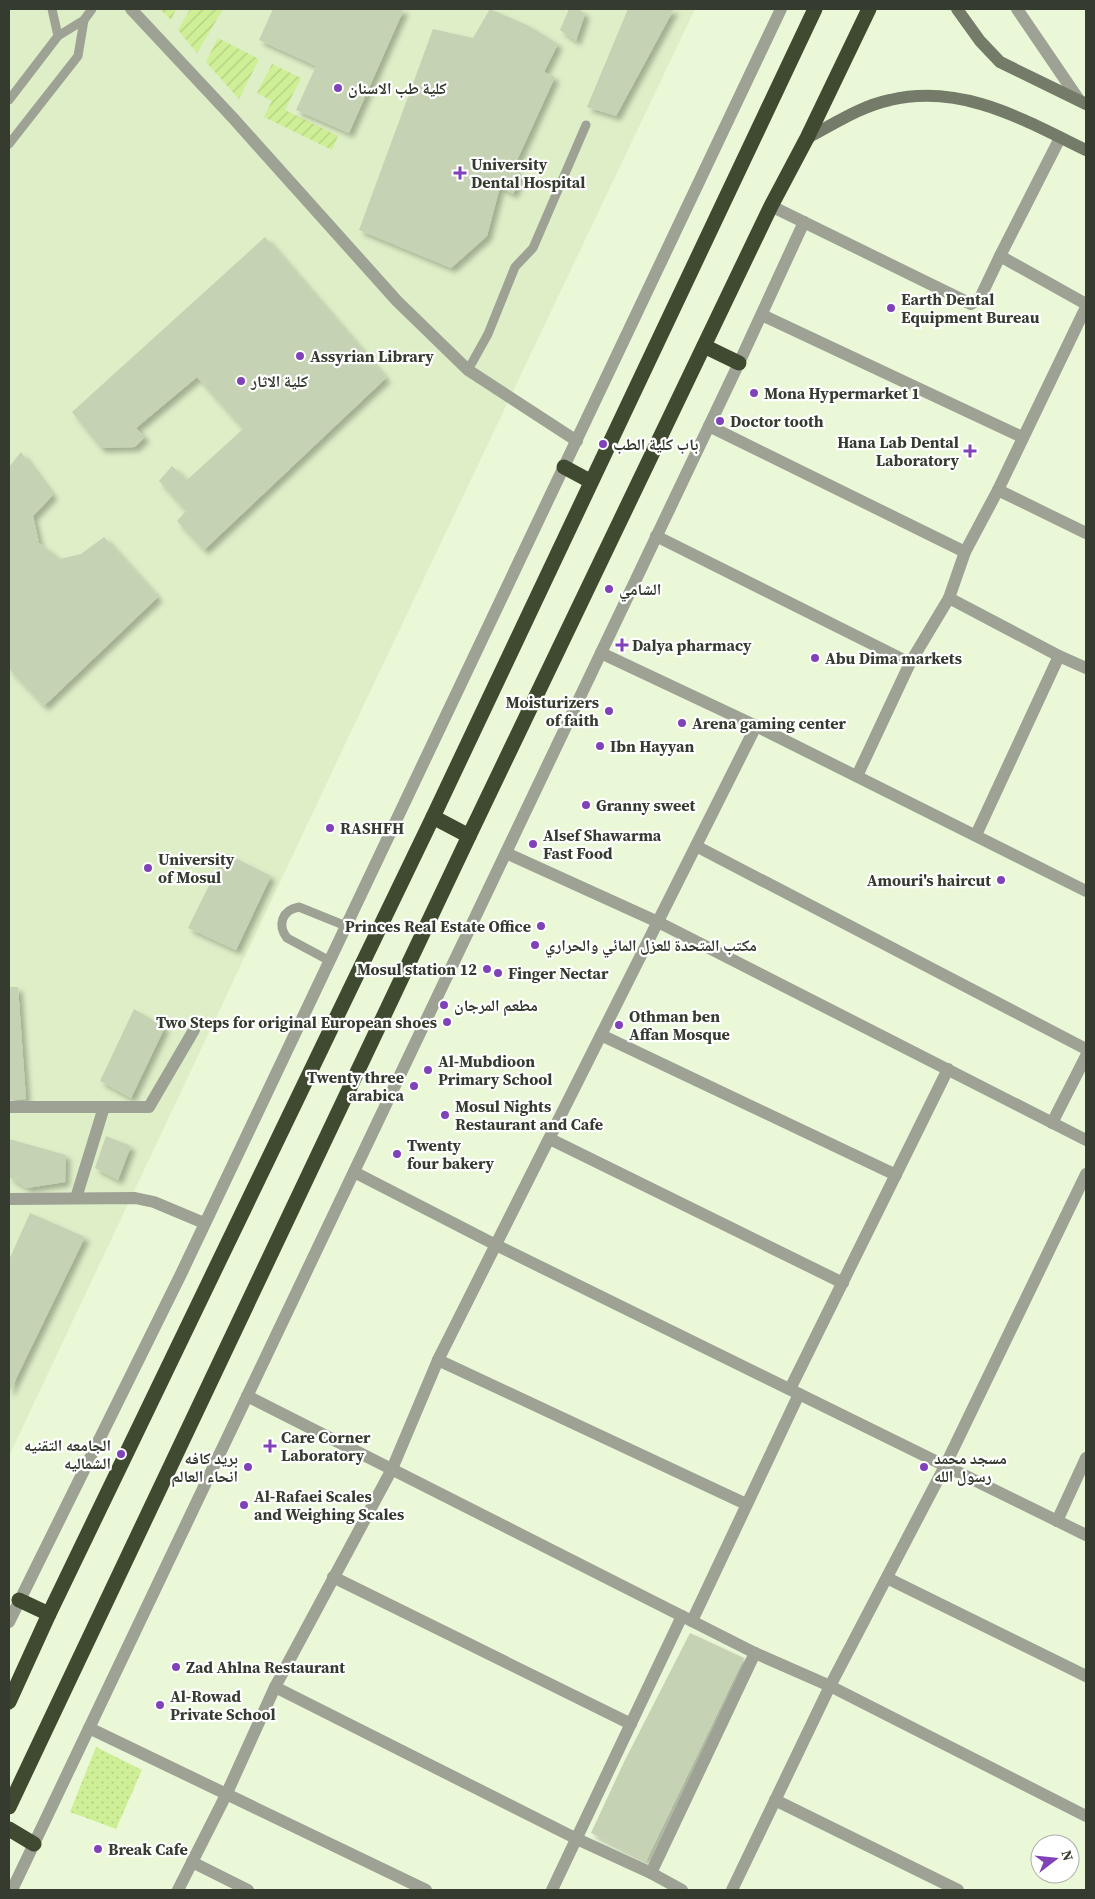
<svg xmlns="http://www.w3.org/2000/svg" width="1095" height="1899" font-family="'Source Serif 4','Noto Naskh Arabic',serif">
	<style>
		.built { fill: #deeec7 }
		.park { fill: url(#park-dots) }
		.garden { fill: url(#garden-furrows) }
		.building { fill: #c5d2b3; filter: url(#shadow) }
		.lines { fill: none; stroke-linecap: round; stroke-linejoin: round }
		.lane { stroke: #9da295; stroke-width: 9 }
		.street { stroke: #9da295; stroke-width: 12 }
		.secondary { stroke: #747c69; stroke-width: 12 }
		.highway { stroke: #404a30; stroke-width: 15 }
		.poi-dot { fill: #8042b8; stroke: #fff; stroke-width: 2 }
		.labels { text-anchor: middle; stroke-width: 4.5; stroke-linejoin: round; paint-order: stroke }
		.poi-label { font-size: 16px; font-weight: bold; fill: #363b2f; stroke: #fff; text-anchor: start }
	</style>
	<defs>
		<pattern id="park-dots" width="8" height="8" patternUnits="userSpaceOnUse" patternTransform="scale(1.25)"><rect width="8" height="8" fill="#ceef95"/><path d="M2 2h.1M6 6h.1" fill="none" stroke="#b2ce81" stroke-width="1.8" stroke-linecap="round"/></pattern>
		<pattern id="garden-furrows" width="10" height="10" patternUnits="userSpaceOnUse" patternTransform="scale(1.25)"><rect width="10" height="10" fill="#ceef95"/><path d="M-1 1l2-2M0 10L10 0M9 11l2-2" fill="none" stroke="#b2ce81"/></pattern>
		<filter id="shadow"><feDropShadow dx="4.5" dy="4.5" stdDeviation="2.5" flood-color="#0004"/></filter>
	</defs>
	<rect width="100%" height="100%" fill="#ebf8d8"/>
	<polygon class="built" points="9,9 695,9 357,719 9,1456"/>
	<polygon class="park" points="96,1747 142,1770 116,1829 70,1812"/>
	<g class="garden">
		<polygon points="160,9 176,9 171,20"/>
		<polygon points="190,9 223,9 197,53 178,30"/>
		<polygon points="218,38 259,59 239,99 206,62"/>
		<polygon points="272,64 301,78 285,110 338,136 332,150 264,117 272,101 257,93"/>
	</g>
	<g class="building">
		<polygon points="273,9 404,9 349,133 296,110 316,66 259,40"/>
		<polygon points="490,9 529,26 558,44 544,72 555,77 513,169 522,174 513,194 500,187 487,236 451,268 359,230 433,29 473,38"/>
		<polygon points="569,9 579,9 585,14 576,41 560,30"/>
		<polygon points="628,9 674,9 616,116 587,107"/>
		<polygon points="265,237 386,378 204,550 177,521 186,511 159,481 172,466 187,480 243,429 197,377 136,428 145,437 135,447 101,448 72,412"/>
		<polygon points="21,452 53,495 33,516 39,543 60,559 81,554 104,537 158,597 44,706 9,669 9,467"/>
		<polygon points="225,853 271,876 236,950 188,928"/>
		<polygon points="9,987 18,987 26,1099 9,1100"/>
		<polygon points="134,1009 165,1027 131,1098 100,1081"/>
		<polygon points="106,1136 131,1146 118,1180 95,1168"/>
		<polygon points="9,1139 66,1155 65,1182 27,1188 9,1177"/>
		<polygon points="30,1213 85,1237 9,1393 9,1260"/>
		<polygon points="690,1633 744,1658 646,1861 591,1833 624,1762"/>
	</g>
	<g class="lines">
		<g class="lane">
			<polyline points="52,9 58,36"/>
			<polyline points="9,100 58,36 84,20 92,9"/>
			<polyline points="9,144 78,56 84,20"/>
			<polyline points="468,370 488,334 515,267 533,248 586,125"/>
			<path d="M330 961 287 938C277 925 282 910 299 907L346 926"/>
		</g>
		<g class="street">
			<polyline points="131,9 233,118 397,301 468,370 577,441"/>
			<polyline points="1017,9 1079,100"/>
			<polyline points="771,206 971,304 980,298 1000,256 1086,304"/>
			<polyline points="1000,256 1060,138"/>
			<polyline points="762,315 1022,437"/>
			<polyline points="709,426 965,552"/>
			<polyline points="998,490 1086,533"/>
			<polyline points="656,536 910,663"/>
			<polyline points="949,598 1059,656 1086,668"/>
			<polyline points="601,653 756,726 1086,891"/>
			<polyline points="857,776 910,663 949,598 965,552 998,490 1086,307"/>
			<polyline points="976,835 1059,656"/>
			<polyline points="696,846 1086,1049"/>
			<polyline points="506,853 658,922 1086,1140"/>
			<polyline points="601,1035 896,1175"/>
			<polyline points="9,1107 149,1107 194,1030"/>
			<polyline points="1052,1123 1086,1056"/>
			<polyline points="550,1139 843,1283"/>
			<polyline points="354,1172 496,1245 1086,1535"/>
			<polyline points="76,1198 104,1107"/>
			<polyline points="9,1199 135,1198 154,1202 204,1223"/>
			<polyline points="438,1360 746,1504"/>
			<polyline points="790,1389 948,1069"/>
			<polyline points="247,1396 755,1653 830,1686 1086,1816"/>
			<polyline points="1057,1521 1086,1458"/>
			<polyline points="333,1577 631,1724"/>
			<polyline points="887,1578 1086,1676"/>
			<polyline points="692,1621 799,1394"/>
			<polyline points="9,1622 182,1272 781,9"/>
			<polyline points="275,1687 577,1839 651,1873 682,1890"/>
			<polyline points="89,1728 426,1890"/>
			<polyline points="775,1800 958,1890"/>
			<polyline points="192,1862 248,1890"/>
			<polyline points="651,1873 755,1653"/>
			<polyline points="12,1890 739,363 804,222"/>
			<polyline points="178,1890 226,1795 275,1687 392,1469 438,1360 756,726"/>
			<polyline points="552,1890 682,1616"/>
			<polyline points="732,1890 830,1686 945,1466 1086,1174"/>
		</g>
		<g class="secondary">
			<polyline points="957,9 980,41 1000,62 1086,104"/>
			<path d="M807 138C834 124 861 106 890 100 962 83 1024 120 1086 150"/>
		</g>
		<g class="highway">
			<polyline points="704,346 739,363"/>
			<polyline points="564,467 590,481"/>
			<polyline points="433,817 469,836"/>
			<polyline points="19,1600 49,1614"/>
			<polyline points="9,1702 49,1614 433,817 815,9"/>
			<polyline points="9,1807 469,836 771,206 807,138 869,9"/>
			<polyline points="9,1829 34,1844"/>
		</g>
	</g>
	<g class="poi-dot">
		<circle cx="338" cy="88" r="5"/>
		<path d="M457.5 165.5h5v5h5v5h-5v5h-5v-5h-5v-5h5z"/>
		<circle cx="891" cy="308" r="5"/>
		<circle cx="300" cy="356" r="5"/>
		<circle cx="241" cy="381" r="5"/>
		<circle cx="754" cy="393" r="5"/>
		<circle cx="720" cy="421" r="5"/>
		<circle cx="603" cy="444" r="5"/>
		<path d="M967.5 443.5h5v5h5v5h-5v5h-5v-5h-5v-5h5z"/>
		<circle cx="609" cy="589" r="5"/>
		<path d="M619.5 637.5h5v5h5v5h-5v5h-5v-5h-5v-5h5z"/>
		<circle cx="815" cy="658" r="5"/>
		<circle cx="609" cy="711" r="5"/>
		<circle cx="682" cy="723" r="5"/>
		<circle cx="600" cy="746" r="5"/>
		<circle cx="586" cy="805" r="5"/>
		<circle cx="330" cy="828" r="5"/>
		<circle cx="533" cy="844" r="5"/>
		<circle cx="148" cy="868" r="5"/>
		<circle cx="1001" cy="880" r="5"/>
		<circle cx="541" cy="926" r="5"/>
		<circle cx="535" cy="945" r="5"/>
		<circle cx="487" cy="969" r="5"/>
		<circle cx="498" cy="973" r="5"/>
		<circle cx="444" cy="1005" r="5"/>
		<circle cx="447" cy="1022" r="5"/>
		<circle cx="619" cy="1025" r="5"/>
		<circle cx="428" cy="1070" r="5"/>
		<circle cx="414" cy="1086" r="5"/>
		<circle cx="445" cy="1115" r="5"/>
		<circle cx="397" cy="1154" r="5"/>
		<path d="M267.5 1438.5h5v5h5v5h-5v5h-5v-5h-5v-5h5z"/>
		<circle cx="121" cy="1454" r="5"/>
		<circle cx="248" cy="1467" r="5"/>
		<circle cx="924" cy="1467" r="5"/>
		<circle cx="244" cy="1505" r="5"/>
		<circle cx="176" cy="1667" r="5"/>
		<circle cx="160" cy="1705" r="5"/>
		<circle cx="98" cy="1849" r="5"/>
	</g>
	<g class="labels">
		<g class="poi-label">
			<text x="348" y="94">كلية طب الاسنان</text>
			<text x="471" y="170">University<tspan x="471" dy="18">Dental Hospital</tspan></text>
			<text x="901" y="305">Earth Dental<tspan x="901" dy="18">Equipment Bureau</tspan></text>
			<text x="310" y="362">Assyrian Library</text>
			<text x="251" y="387">كلية الاثار</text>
			<text x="764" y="399">Mona Hypermarket 1</text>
			<text x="730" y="427">Doctor tooth</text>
			<text x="959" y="448" text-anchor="end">Hana Lab Dental<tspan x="959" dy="18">Laboratory</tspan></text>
			<text x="613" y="450">باب كلية الطب</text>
			<text x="619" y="595">الشامي</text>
			<text x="632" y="651">Dalya pharmacy</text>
			<text x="825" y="664">Abu Dima markets</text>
			<text x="599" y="708" text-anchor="end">Moisturizers<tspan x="599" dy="18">of faith</tspan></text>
			<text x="692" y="729">Arena gaming center</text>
			<text x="610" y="752">Ibn Hayyan</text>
			<text x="596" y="811">Granny sweet</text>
			<text x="340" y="834">RASHFH</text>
			<text x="543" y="841">Alsef Shawarma<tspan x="543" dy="18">Fast Food</tspan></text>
			<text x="158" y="865">University<tspan x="158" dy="18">of Mosul</tspan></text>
			<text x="991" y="886" text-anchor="end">Amouri's haircut</text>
			<text x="531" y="932" text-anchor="end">Princes Real Estate Office</text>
			<text x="545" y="951">مكتب المتحدة للعزل المائي والحراري</text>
			<text x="477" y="975" text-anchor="end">Mosul station 12</text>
			<text x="508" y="979">Finger Nectar</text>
			<text x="454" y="1011">مطعم المرجان</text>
			<text x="629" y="1022">Othman ben<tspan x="629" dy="18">Affan Mosque</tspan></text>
			<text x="437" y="1028" text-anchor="end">Two Steps for original European shoes</text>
			<text x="438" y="1067">Al-Mubdioon<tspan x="438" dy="18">Primary School</tspan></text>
			<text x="404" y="1083" text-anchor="end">Twenty three<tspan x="404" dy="18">arabica</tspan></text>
			<text x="455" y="1112">Mosul Nights<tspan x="455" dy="18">Restaurant and Cafe</tspan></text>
			<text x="407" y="1151">Twenty<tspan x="407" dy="18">four bakery</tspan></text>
			<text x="281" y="1443">Care Corner<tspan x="281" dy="18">Laboratory</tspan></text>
			<text x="111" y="1451" text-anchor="end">الجامعه التقنيه<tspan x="111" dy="18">الشماليه</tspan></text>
			<text x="238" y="1464" text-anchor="end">بريد كافه<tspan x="238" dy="18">انحاء العالم</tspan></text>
			<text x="934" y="1464">مسجد محمد<tspan x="934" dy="18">رسول الله</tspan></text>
			<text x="254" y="1502">Al-Rafaei Scales<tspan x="254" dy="18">and Weighing Scales</tspan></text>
			<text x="186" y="1673">Zad Ahlna Restaurant</text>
			<text x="170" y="1702">Al-Rowad<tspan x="170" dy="18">Private School</tspan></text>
			<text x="108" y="1855">Break Cafe</text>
		</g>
	</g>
	<rect width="1095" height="1899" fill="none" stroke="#363b2f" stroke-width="20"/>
	<g transform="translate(1055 1859) rotate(74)"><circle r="24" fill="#ffffff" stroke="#afb1ac"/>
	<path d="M0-4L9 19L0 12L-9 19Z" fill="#8042b8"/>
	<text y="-8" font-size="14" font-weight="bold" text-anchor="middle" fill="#363b2f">N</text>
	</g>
</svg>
